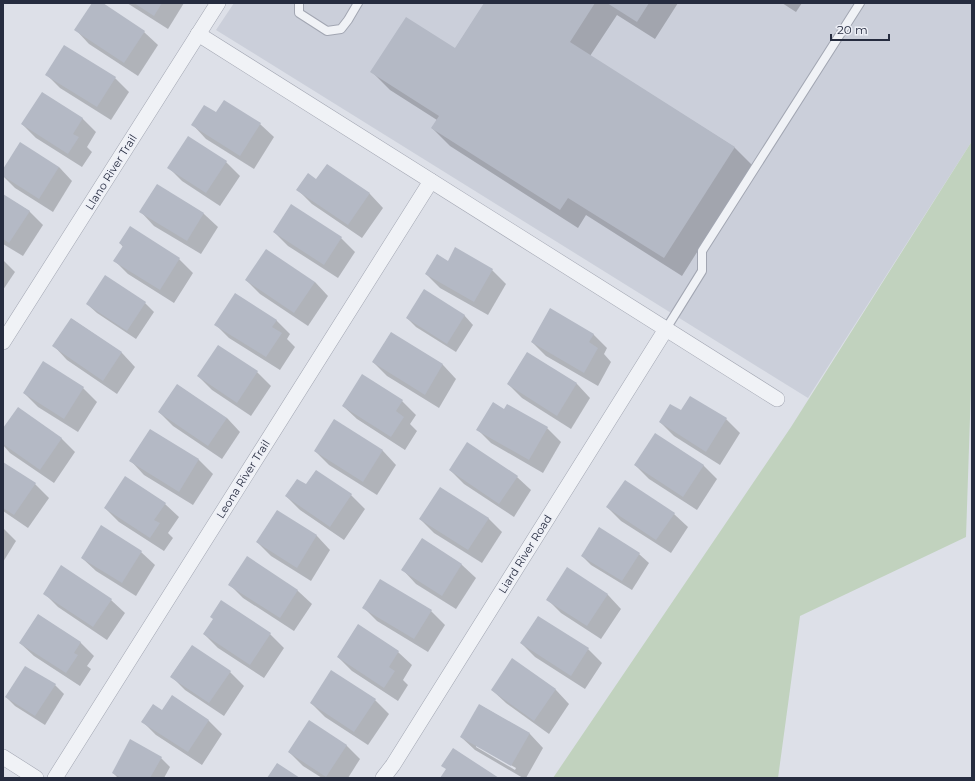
<svg xmlns="http://www.w3.org/2000/svg" width="975" height="781" font-family="Montserrat,sans-serif">
	<style>
		.built { fill: #cbcfda }
		.green { fill: #c1d2be }
		.shadow { fill: #0003; fill-rule: evenodd }
		.building { fill: #b4b9c5 }
		.lines { fill: none; stroke-linecap: round; stroke-linejoin: round }
		.service-casing { stroke: #a2a6b2; stroke-width: 10 }
		.minor-casing { stroke: #a2a6b2; stroke-width: 16 }
		.service { stroke: #f0f2f6; stroke-width: 8 }
		.minor { stroke: #f0f2f6; stroke-width: 15 }
		.labels { text-anchor: middle; stroke-width: 3; stroke-linejoin: round; paint-order: stroke }
		.street-label { font-size: 11px; fill: #262c3f; stroke: #edeff6 }
	</style>
	<rect width="100%" height="100%" fill="#dde0e8"/>
	<polygon class="built" points="234,3 972,3 972,141 808,398 216,30"/>
	<polygon class="green" points="972,141 972,358 966,537 800,616 778,778 553,778 791,427"/>
	<g class="shadow">
		<polygon points="94,3 101,3 144,32 158,45 138,76 89,44 76,30"/>
		<polygon points="127,3 184,3 168,29"/>
		<polygon points="485,3 678,3 655,39 617,15 590,56 734,147 752,165 682,276 586,215 578,228 450,146 432,128 437,120 390,90 372,72 455,49"/>
		<polygon points="782,3 802,3 796,12"/>
		<polygon points="47,75 115,78 129,92 111,120 60,88"/>
		<polygon points="217,114 260,124 274,137 254,169 206,139 193,125"/>
		<polygon points="82,118 96,132 87,147 92,152 82,167 36,138 22,124"/>
		<polygon points="226,162 240,176 220,206 182,181 168,167"/>
		<polygon points="327,165 370,194 383,208 362,238 312,204 298,190 317,180"/>
		<polygon points="59,167 72,181 53,212 15,188 3,176 3,171"/>
		<polygon points="157,185 204,214 218,227 201,254 154,226 141,212"/>
		<polygon points="3,195 29,211 43,225 23,256 3,244"/>
		<polygon points="274,232 341,238 355,252 338,278 288,246"/>
		<polygon points="120,243 179,259 193,273 174,303 128,274 115,261 123,247"/>
		<polygon points="3,260 15,272 3,290"/>
		<polygon points="448,262 492,270 506,284 488,315 440,288 426,274"/>
		<polygon points="246,280 315,282 328,296 308,326 260,294"/>
		<polygon points="145,303 154,312 136,339 97,313 87,304"/>
		<polygon points="464,315 473,325 456,352 416,327 407,318"/>
		<polygon points="72,319 122,353 135,367 117,394 67,360 54,346"/>
		<polygon points="276,320 290,334 287,339 295,347 280,370 229,338 216,325"/>
		<polygon points="391,333 443,365 456,379 439,408 387,376 373,362"/>
		<polygon points="593,334 607,348 604,354 611,362 598,386 546,356 532,342"/>
		<polygon points="527,353 577,384 590,398 571,429 522,398 508,384"/>
		<polygon points="257,372 271,386 251,416 212,390 198,376"/>
		<polygon points="83,388 97,402 78,432 38,407 24,393"/>
		<polygon points="402,401 416,415 410,424 417,431 405,450 357,419 343,406"/>
		<polygon points="504,410 547,428 561,442 543,473 491,443 478,430"/>
		<polygon points="159,412 227,418 240,432 222,459 173,426"/>
		<polygon points="726,419 740,433 720,465 674,436 660,422"/>
		<polygon points="334,421 383,451 396,465 377,495 329,465 315,451"/>
		<polygon points="3,430 61,438 75,452 54,483 10,453 3,445"/>
		<polygon points="150,430 199,460 213,474 193,505 144,475 131,461"/>
		<polygon points="3,463 35,484 49,498 28,528 3,511"/>
		<polygon points="635,465 703,465 717,479 697,510 649,479"/>
		<polygon points="450,470 517,477 531,490 514,517 464,484"/>
		<polygon points="316,471 351,495 365,509 344,540 300,510 286,496 306,486"/>
		<polygon points="165,504 179,517 168,533 173,538 164,551 119,522 105,508"/>
		<polygon points="607,507 674,514 688,527 671,553 621,521"/>
		<polygon points="277,511 317,536 330,550 311,581 271,556 257,542"/>
		<polygon points="488,518 502,532 482,563 434,533 420,519"/>
		<polygon points="3,528 16,541 3,562"/>
		<polygon points="422,539 462,565 476,578 456,609 416,584 403,570"/>
		<polygon points="141,552 155,565 136,596 96,571 82,558"/>
		<polygon points="639,554 649,563 632,590 591,565 582,556"/>
		<polygon points="247,558 298,591 312,604 294,631 243,598 229,584"/>
		<polygon points="568,569 608,595 621,609 601,639 561,613 547,599"/>
		<polygon points="44,593 111,600 125,613 107,640 58,607"/>
		<polygon points="221,601 270,634 284,648 264,678 218,648 204,634 214,620"/>
		<polygon points="364,608 431,611 445,625 428,652 377,621"/>
		<polygon points="80,642 94,656 87,666 91,669 80,686 34,656 20,643"/>
		<polygon points="521,643 588,649 602,663 585,689 535,657"/>
		<polygon points="192,646 230,672 244,686 224,716 185,690 171,676"/>
		<polygon points="398,652 412,665 403,680 408,685 398,701 352,671 338,657"/>
		<polygon points="513,660 556,690 569,704 549,734 506,703 492,690"/>
		<polygon points="55,685 64,694 45,725 15,706 6,697"/>
		<polygon points="172,697 209,721 222,734 202,765 156,735 142,721 162,711"/>
		<polygon points="375,700 389,714 368,745 325,717 311,703"/>
		<path d="M480 705 530 734 543 748 526 778H523L475 750 461 737ZM476 745 516 768 515 770 476 747Z"/>
		<polygon points="346,745 360,759 348,778 322,778 303,766 289,752"/>
		<polygon points="161,758 170,767 164,778 118,778 113,773"/>
	</g>
	<g class="building">
		<polygon points="92,3 103,3 145,31 124,63 74,30"/>
		<polygon points="134,3 162,3 154,16"/>
		<polygon points="484,3 595,3 570,42 735,147 664,258 568,198 560,210 431,128 439,116 370,72 406,17 455,48"/>
		<polygon points="607,3 649,3 637,22"/>
		<polygon points="64,45 116,77 97,107 45,75"/>
		<polygon points="42,92 83,118 73,134 79,137 68,154 21,124"/>
		<polygon points="224,100 261,123 240,156 191,125 204,105 216,112"/>
		<polygon points="188,136 227,161 206,193 167,168"/>
		<polygon points="20,142 59,167 39,199 3,176 3,169"/>
		<polygon points="327,164 370,193 348,225 296,190 308,173 316,179"/>
		<polygon points="157,184 204,213 187,241 139,212"/>
		<polygon points="3,194 30,211 9,243 3,239"/>
		<polygon points="291,204 342,237 324,265 273,232"/>
		<polygon points="130,226 180,258 160,290 113,261 123,246 119,243"/>
		<polygon points="455,247 493,269 474,302 425,274 437,254 448,261"/>
		<polygon points="266,249 315,282 294,313 245,280"/>
		<polygon points="105,275 146,302 127,331 86,304"/>
		<polygon points="424,289 465,315 447,344 406,318"/>
		<polygon points="235,293 277,320 272,327 282,333 266,357 214,325"/>
		<polygon points="550,308 594,334 589,342 598,348 584,373 531,342"/>
		<polygon points="71,318 122,352 103,381 52,346"/>
		<polygon points="391,332 443,364 425,395 372,362"/>
		<polygon points="218,345 258,371 237,403 197,376"/>
		<polygon points="527,352 577,383 557,416 507,384"/>
		<polygon points="43,361 84,387 64,419 23,393"/>
		<polygon points="362,374 403,400 396,411 404,417 391,437 342,406"/>
		<polygon points="177,384 227,418 208,446 158,412"/>
		<polygon points="690,396 727,418 706,452 659,422 670,404 681,410"/>
		<polygon points="493,402 504,409 507,404 548,427 529,460 476,430"/>
		<polygon points="18,407 62,438 40,470 3,444 3,428"/>
		<polygon points="334,419 383,450 363,482 314,451"/>
		<polygon points="150,429 199,459 179,492 129,461"/>
		<polygon points="655,433 704,465 683,497 634,465"/>
		<polygon points="467,442 518,476 499,504 449,470"/>
		<polygon points="3,462 36,483 14,515 3,508"/>
		<polygon points="316,470 352,494 330,527 285,496 297,479 306,484"/>
		<polygon points="125,476 166,503 154,520 160,523 150,538 104,508"/>
		<polygon points="625,480 675,513 656,540 606,507"/>
		<polygon points="440,487 489,518 468,550 419,519"/>
		<polygon points="277,510 317,535 297,568 256,542"/>
		<polygon points="101,525 142,551 122,583 81,558"/>
		<polygon points="599,527 640,553 622,581 581,556"/>
		<polygon points="422,538 462,564 442,596 401,570"/>
		<polygon points="247,556 298,590 280,618 228,585"/>
		<polygon points="61,565 112,599 93,627 43,594"/>
		<polygon points="567,567 608,594 587,626 546,600"/>
		<polygon points="380,579 432,610 414,639 362,608"/>
		<polygon points="221,600 271,633 250,665 203,634 213,619 210,617"/>
		<polygon points="38,614 81,642 74,653 78,655 66,673 19,643"/>
		<polygon points="538,616 589,648 571,676 520,643"/>
		<polygon points="358,624 399,651 389,667 395,671 384,688 337,657"/>
		<polygon points="192,645 231,671 209,703 170,677"/>
		<polygon points="512,658 556,689 534,721 491,690"/>
		<polygon points="25,666 56,684 35,716 5,697"/>
		<polygon points="331,670 376,699 354,732 310,703"/>
		<polygon points="172,695 209,720 188,752 141,722 153,704 162,710"/>
		<polygon points="479,704 530,733 511,766 460,737"/>
		<polygon points="309,720 347,745 326,777 288,752"/>
		<polygon points="130,739 162,757 150,778 121,778 112,773"/>
		<polygon points="453,748 499,778 440,778 446,769 441,766"/>
		<polygon points="277,763 300,778 267,778"/>
	</g>
	<g class="lines">
		<g class="service-casing">
			<g id="service">
				<polyline points="299,3 299,13 327,31 341,29 348,20 358,3"/>
				<polyline points="666,329 702,271 702,251 860,3"/>
			</g>
		</g>
		<g class="minor-casing">
			<g id="minor">
				<polyline points="198,34 777,399"/>
				<polyline points="3,342 218,3"/>
				<polyline points="3,757 36,778"/>
				<polyline points="55,778 431,181"/>
				<polyline points="383,778 393,765 666,329"/>
			</g>
		</g>
		<use href="#service" class="service"/>
		<use href="#minor" class="minor"/>
	</g>
	<g class="labels">
		<g class="street-label">
			<text transform="translate(111 172) rotate(-58)" y="4">Llano River Trail</text>
			<text transform="translate(243 479) rotate(-58)" y="4">Leona River Trail</text>
			<text transform="translate(525 554) rotate(-58)" y="4">Liard River Road</text>
		</g>
	</g>
	<rect width="975" height="781" fill="none" stroke="#262c3f" stroke-width="8"/>
	<path d="M831 34v6h58v-6" fill="none" stroke="#262c3f" stroke-width="2"/>
	<text x="837" y="34" font-size="12" fill="#262c3f" stroke="#edeff6" stroke-width="3" paint-order="stroke">20 m</text>
</svg>
